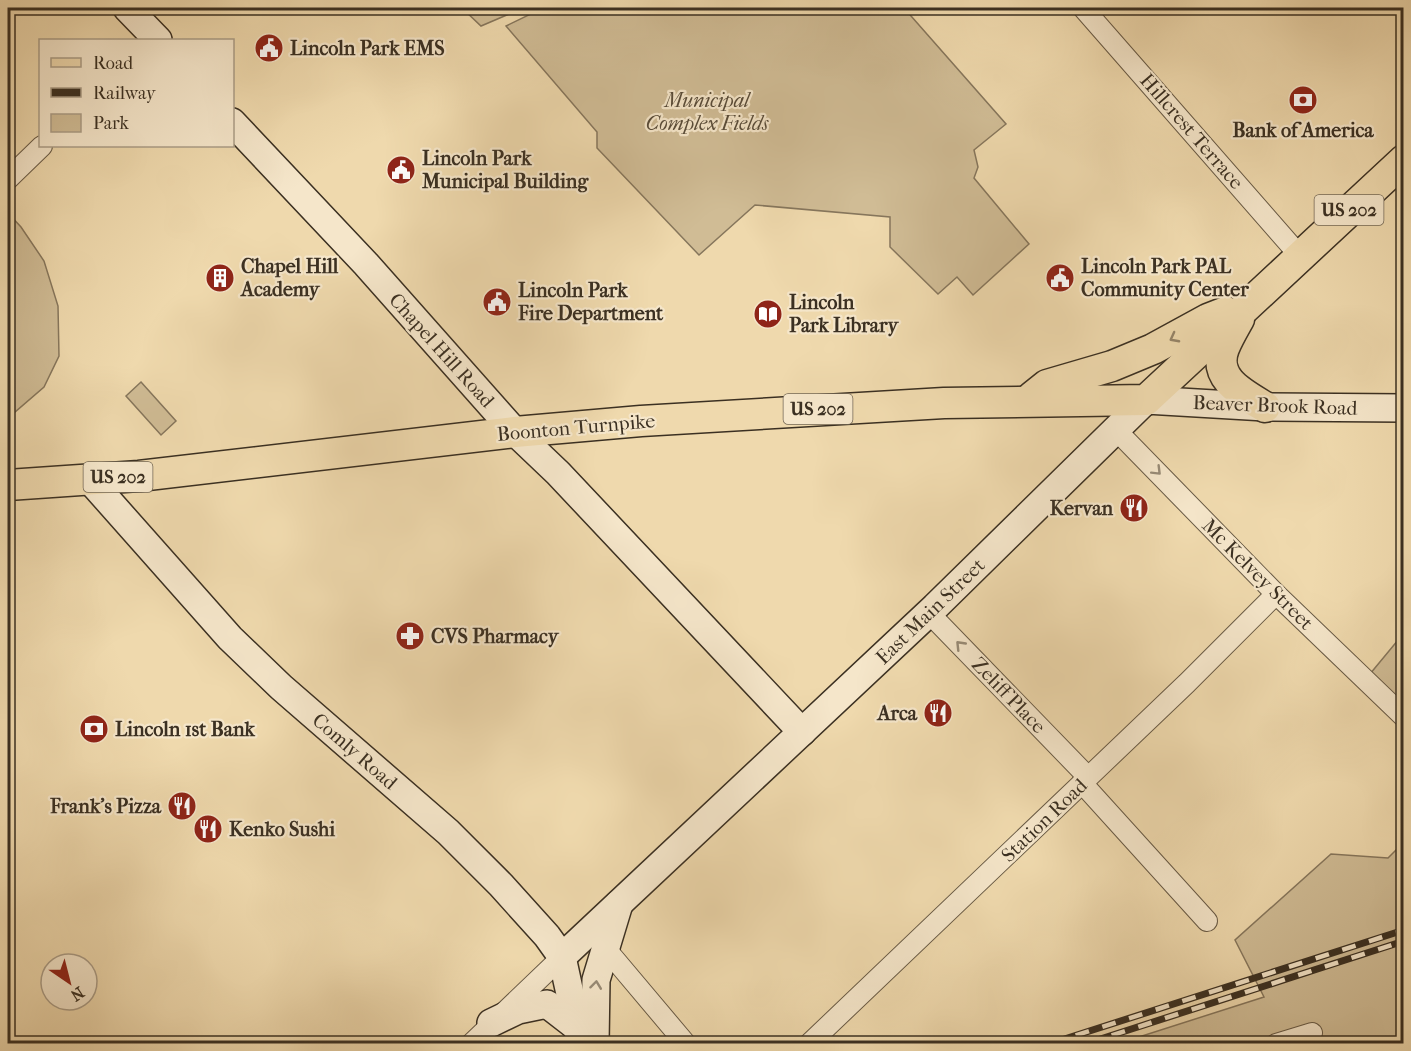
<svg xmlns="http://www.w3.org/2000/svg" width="1411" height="1051" font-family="'IM FELL French Canon',serif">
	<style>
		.green { fill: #d0bc95; stroke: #86765c; stroke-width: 1.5 }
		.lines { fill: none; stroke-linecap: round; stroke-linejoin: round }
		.street-casing { stroke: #685a45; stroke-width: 22 }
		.secondary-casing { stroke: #3b3022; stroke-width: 30 }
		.primary-casing { stroke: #3b3022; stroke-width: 33 }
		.street { stroke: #f5e6ca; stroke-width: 20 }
		.secondary { stroke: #f5e6ca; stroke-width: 27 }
		.primary { stroke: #efd9ad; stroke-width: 30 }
		.rail-casing { stroke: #3b3022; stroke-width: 7 }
		.rail { stroke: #f5e6ca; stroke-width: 4.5; stroke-dasharray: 14; stroke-linecap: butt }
		.oneway { stroke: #958468 }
		.oneway2 { stroke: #988b76 }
		.labels { text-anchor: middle; stroke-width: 4.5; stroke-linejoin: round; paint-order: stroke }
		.shield { fill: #f5e6ca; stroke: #736754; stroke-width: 1.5 }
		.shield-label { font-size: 18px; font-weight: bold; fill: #3b3022 }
		.poi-label { font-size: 20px; font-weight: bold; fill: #3b3022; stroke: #f5e6ca; text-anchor: start }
		.park-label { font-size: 20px; font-style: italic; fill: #594c39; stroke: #f5e6ca }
		.street-label { font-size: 20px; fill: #3b3022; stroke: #f5e6ca }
	</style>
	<rect width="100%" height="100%" fill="#efd9ad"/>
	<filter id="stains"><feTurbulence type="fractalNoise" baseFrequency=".00333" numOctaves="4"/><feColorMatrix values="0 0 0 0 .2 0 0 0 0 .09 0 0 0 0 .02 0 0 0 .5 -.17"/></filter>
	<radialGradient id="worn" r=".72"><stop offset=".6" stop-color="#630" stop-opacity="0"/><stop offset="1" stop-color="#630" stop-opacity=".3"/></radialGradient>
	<g class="green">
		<polygon points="462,8 523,8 481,26"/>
		<polygon points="543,8 904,8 1006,124 974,150 978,167 974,178 1029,244 973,295 957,277 938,294 890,247 890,217 755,205 699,255 597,148 597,132 506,26"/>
		<polygon points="8,213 21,227 44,261 58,306 59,356 44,387 8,418"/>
		<polygon points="141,382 176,421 161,435 126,396"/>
		<polygon points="1403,634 1403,714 1365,680"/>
		<polygon points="1403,843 1403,1043 1117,1044 1264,997 1235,940 1331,854 1388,858"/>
	</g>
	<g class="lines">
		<g class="street-casing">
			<g id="street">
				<polyline points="1083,8 1300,256"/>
				<polyline points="8,179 42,146"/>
				<polyline points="1115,429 1276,594 1404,717"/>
				<polyline points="929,613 1088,777"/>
				<polyline points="1082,783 1207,921"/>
				<polyline points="606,949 686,1044"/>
				<polyline points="471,1044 562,957"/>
				<polyline points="809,1044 1187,683 1276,594"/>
				<polyline points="1276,1044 1312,1033"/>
			</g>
		</g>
		<g class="secondary-casing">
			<g id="secondary">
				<polyline points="127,8 158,40"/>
				<polyline points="232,122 366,264 515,432 558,473 802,732"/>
				<polyline points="89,479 230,638 281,687 448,832 501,885 547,936 562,957 581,1044"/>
				<polyline points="562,957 935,607 1146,400 1265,407 1404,408"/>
				<polyline points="491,1023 518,1010 547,1004 578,1028"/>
				<polyline points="595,1044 596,980 619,904"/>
			</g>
		</g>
		<g class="primary-casing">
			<g id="primary">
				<path d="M1239 319C1234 328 1228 338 1224 348 1212 379 1244 394 1265 407"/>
				<polyline points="1032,397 1047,385 1112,366 1153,349 1208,319 1226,312"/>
				<polyline points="8,485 139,476 515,432 641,421 944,403 1146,400 1404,160"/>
			</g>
		</g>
		<use href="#street" class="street"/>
		<use href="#secondary" class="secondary"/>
		<use href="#primary" class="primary"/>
		<g class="rail-casing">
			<g id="rail">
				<polyline points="1049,1044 1404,930"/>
				<polyline points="1085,1044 1404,941"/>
			</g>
		</g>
		<use href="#rail" class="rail"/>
	</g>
	<defs><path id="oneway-chevron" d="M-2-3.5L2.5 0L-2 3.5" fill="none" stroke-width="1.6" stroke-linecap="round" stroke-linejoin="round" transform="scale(1.5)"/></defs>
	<use class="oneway" href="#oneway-chevron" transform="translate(1174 338) rotate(152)"/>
	<g class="oneway2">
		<use href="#oneway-chevron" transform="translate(1157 471) rotate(45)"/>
		<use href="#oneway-chevron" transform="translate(960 645) rotate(-134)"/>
		<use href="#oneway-chevron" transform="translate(596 985) rotate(-83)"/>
	</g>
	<defs>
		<g id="civic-disc" transform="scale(1.5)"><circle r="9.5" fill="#8f2418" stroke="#f5e6ca"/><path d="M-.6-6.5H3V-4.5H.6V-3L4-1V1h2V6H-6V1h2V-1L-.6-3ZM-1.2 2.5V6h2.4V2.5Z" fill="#fff"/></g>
		<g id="bank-disc" transform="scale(1.5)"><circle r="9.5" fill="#8f2418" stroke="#f5e6ca"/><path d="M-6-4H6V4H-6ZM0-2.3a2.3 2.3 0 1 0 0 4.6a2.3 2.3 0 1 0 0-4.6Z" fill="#fff"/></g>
		<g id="building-disc" transform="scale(1.5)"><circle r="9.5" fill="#8f2418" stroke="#f5e6ca"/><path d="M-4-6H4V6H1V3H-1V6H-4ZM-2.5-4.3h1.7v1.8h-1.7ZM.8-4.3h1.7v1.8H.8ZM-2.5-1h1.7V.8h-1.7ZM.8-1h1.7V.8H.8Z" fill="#fff"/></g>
		<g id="library-disc" transform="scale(1.5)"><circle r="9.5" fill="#8f2418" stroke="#f5e6ca"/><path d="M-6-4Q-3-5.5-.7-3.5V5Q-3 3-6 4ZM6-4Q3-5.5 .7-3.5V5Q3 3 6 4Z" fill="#fff"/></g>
		<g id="restaurant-disc" transform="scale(1.5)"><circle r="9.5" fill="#8f2418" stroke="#f5e6ca"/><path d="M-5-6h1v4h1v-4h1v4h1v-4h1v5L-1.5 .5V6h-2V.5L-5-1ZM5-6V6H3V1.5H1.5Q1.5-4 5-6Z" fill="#fff"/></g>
		<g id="pharmacy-disc" transform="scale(1.5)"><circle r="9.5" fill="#8f2418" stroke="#f5e6ca"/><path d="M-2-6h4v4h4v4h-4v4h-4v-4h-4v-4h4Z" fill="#fff"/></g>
	</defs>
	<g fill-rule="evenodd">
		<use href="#civic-disc" x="269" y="48"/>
		<use href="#bank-disc" x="1303" y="100"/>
		<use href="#civic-disc" x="401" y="170"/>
		<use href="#building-disc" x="220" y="278"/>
		<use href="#civic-disc" x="1060" y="278"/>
		<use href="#civic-disc" x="497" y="302"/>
		<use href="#library-disc" x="768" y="314"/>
		<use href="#restaurant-disc" x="1134" y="508"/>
		<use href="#pharmacy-disc" x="410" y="636"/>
		<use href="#restaurant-disc" x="938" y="713"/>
		<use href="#bank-disc" x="94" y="729"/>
		<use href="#restaurant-disc" x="182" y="806"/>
		<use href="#restaurant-disc" x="208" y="829"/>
	</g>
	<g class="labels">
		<g class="shield">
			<rect x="1314.5" y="195" width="69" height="30" rx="4.5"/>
			<rect x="783.5" y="394" width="69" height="30" rx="4.5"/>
			<rect x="83.5" y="462" width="69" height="30" rx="4.5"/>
		</g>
		<g class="shield-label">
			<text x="1349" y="216">US 202</text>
			<text x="818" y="415">US 202</text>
			<text x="118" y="483">US 202</text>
		</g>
		<g class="poi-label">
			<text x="290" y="55">Lincoln Park EMS</text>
			<text x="1303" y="137" text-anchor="middle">Bank of America</text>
			<text x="422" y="165">Lincoln Park<tspan x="422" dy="23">Municipal Building</tspan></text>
			<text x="241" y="273">Chapel Hill<tspan x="241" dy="23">Academy</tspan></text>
			<text x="1081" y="273">Lincoln Park PAL<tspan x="1081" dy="23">Community Center</tspan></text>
			<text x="518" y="297">Lincoln Park<tspan x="518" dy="23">Fire Department</tspan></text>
			<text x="789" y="309">Lincoln<tspan x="789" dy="23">Park Library</tspan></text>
			<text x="1113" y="515" text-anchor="end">Kervan</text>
			<text x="431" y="643">CVS Pharmacy</text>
			<text x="917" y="720" text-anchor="end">Arca</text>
			<text x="115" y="736">Lincoln 1st Bank</text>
			<text x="161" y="813" text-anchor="end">Frank's Pizza</text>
			<text x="229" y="836">Kenko Sushi</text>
		</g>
		<g class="park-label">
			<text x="707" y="107">Municipal<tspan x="707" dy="23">Complex Fields</tspan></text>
		</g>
		<g class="street-label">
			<text transform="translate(1192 131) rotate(49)" y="7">Hillcrest Terrace</text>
			<text transform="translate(442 350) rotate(48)" y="7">Chapel Hill Road</text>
			<text transform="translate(1275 405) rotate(2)" y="7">Beaver Brook Road</text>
			<text transform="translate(576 427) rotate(-5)" y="7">Boonton Turnpike</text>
			<text transform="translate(1258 574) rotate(45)" y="7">Mc Kelvey Street</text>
			<text transform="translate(930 611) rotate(-44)" y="7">East Main Street</text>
			<text transform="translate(1009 695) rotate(46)" y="7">Zeliff Place</text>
			<text transform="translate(355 751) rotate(41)" y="7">Comly Road</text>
			<text transform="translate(1044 820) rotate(-44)" y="7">Station Road</text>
		</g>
	</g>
	<rect width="1411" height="1051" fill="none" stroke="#efd9ad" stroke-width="30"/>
	<rect x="9" y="9" width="1393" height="1033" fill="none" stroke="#3b3022" stroke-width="3"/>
	<rect x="15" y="15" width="1381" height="1021" fill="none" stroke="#3b3022" stroke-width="1.5"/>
	<rect x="39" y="39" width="195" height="108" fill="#f5e6ca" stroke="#ab9d87" stroke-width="1.5"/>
	<rect x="51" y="58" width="30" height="9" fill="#efd9ad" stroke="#ab9d87" stroke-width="1.5"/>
	<text x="93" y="69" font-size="18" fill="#3b3022">Road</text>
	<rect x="51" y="88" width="30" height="9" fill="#3b3022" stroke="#ab9d87" stroke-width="1.5"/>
	<text x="93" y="99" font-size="18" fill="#3b3022">Railway</text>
	<rect x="51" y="114" width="30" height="18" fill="#d0bc95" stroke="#ab9d87" stroke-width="1.5"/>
	<text x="93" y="129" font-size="18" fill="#3b3022">Park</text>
	<g transform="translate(69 982) rotate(145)"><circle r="28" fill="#f5e6ca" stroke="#ab9d87" stroke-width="1.5"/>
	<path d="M0-4.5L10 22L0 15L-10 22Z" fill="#8f2418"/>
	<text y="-9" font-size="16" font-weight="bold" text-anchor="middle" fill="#3b3022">N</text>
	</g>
	<rect width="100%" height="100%" filter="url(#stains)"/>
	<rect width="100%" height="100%" fill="url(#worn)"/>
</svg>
